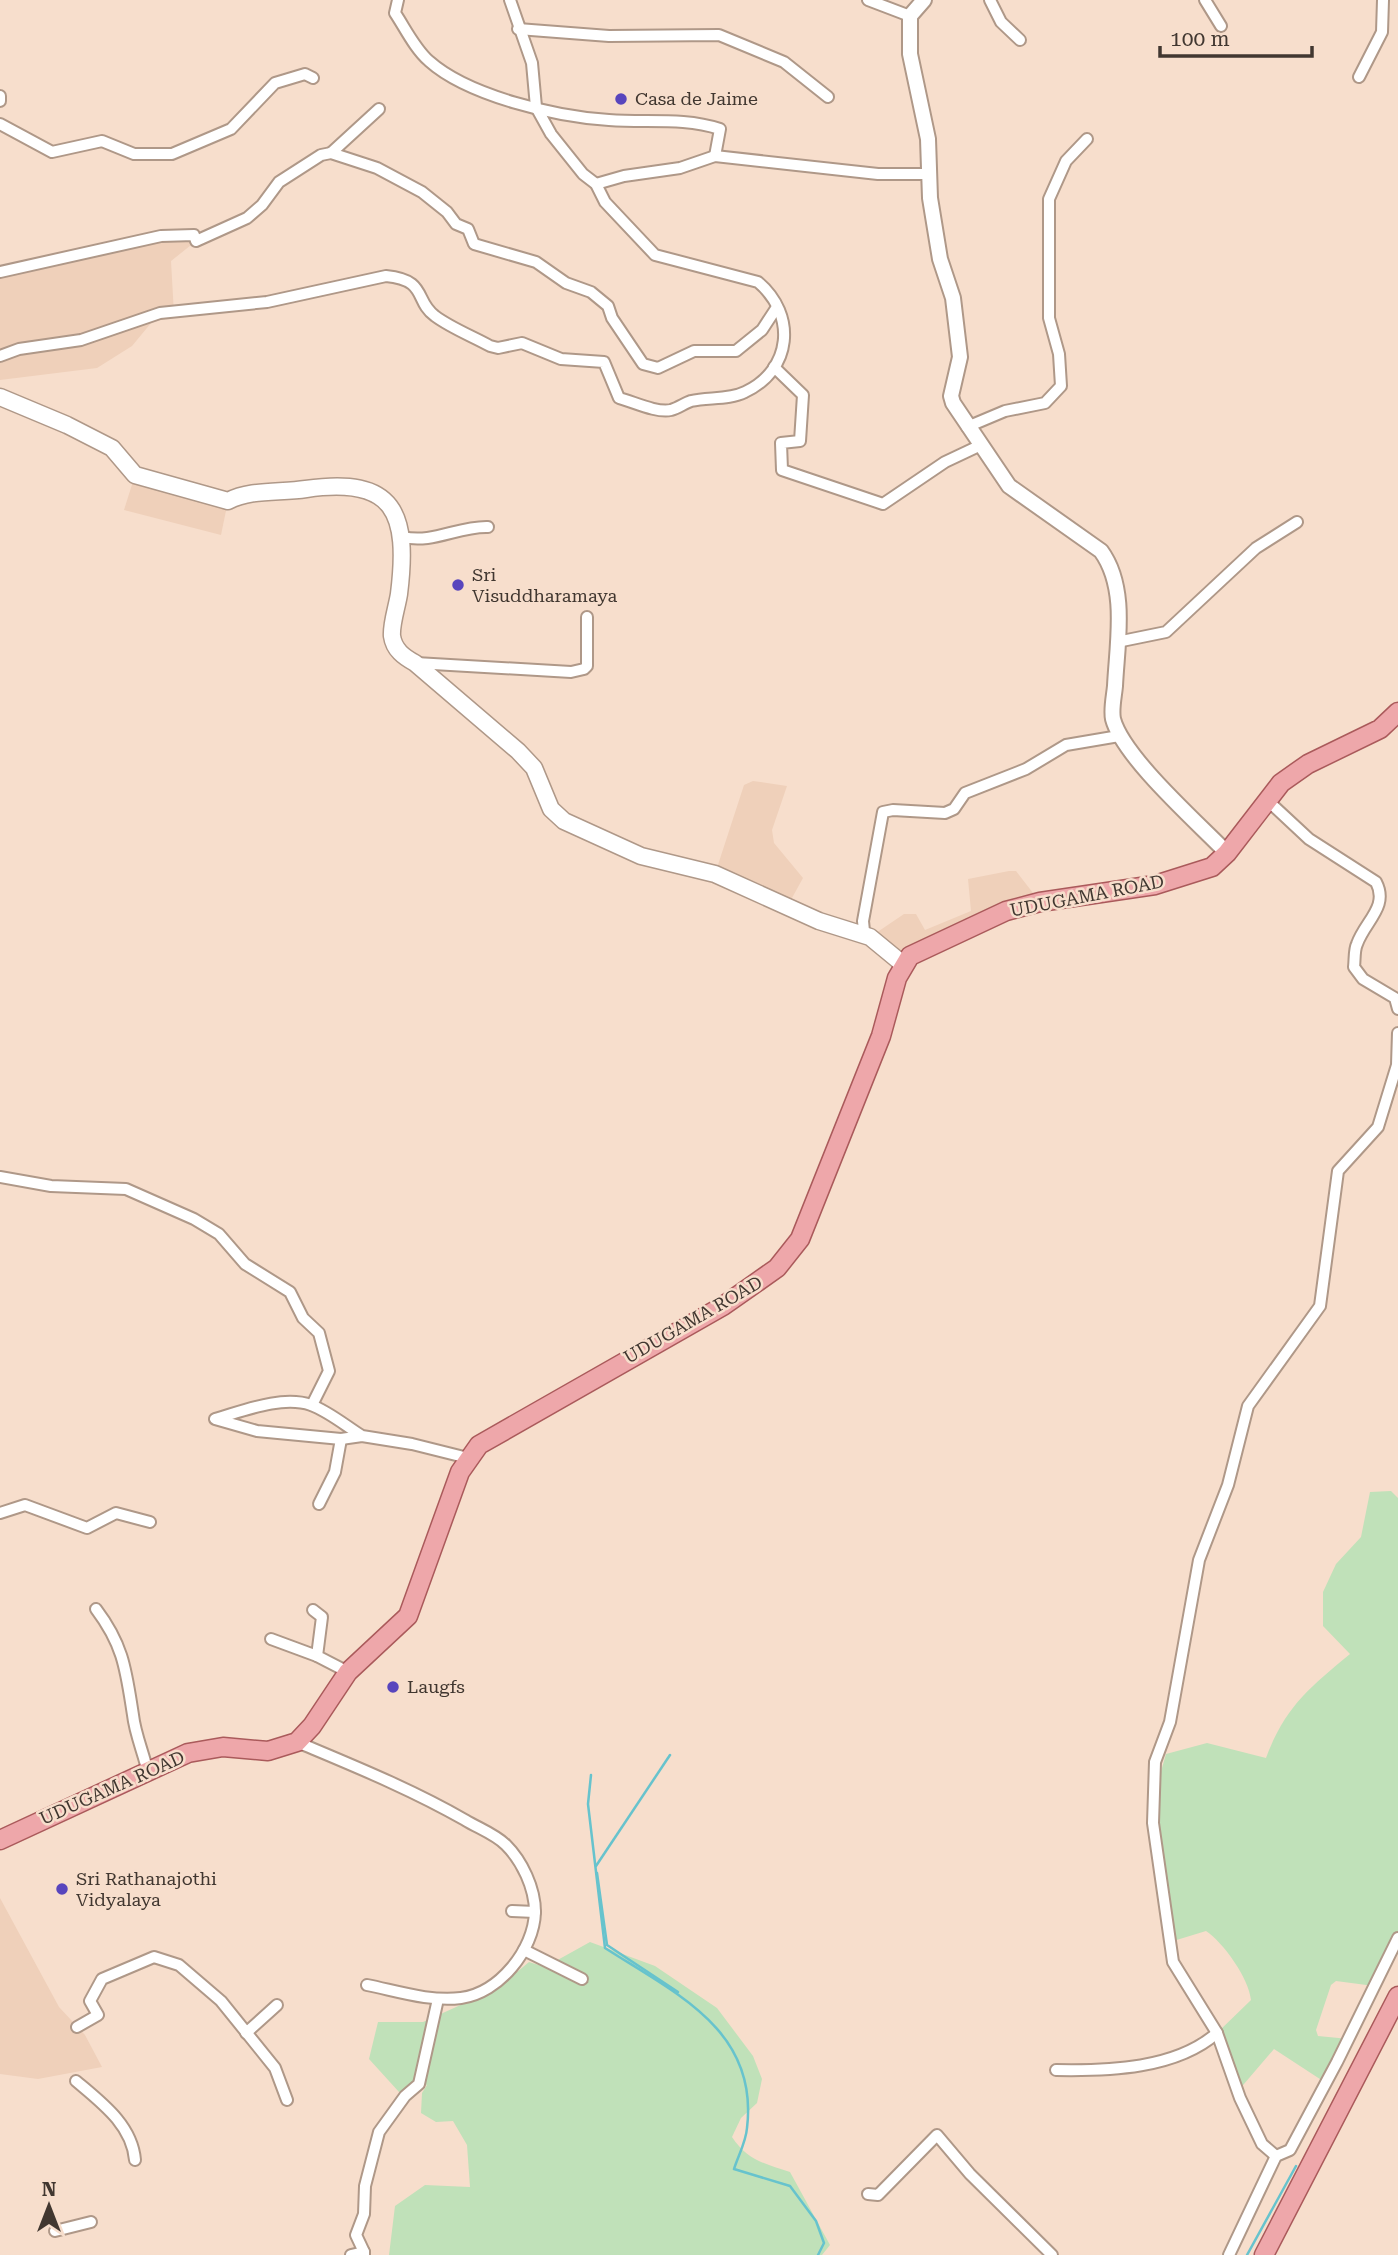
<svg xmlns="http://www.w3.org/2000/svg" width="1398" height="2255" font-family="'Roboto Serif',serif">
	<style>
		.built { fill: #efd0ba }
		.green { fill: #c0e1b9 }
		.lines { fill: none; stroke-linecap: round; stroke-linejoin: round }
		.stream { stroke: #67c3cd; stroke-width: 2.5 }
		.minor-casing { stroke: #af9888; stroke-width: 14 }
		.tertiary-casing { stroke: #af9888; stroke-width: 18 }
		.secondary-casing { stroke: #af9888; stroke-width: 19 }
		.primary-casing { stroke: #aa5a5b; stroke-width: 21 }
		.minor { stroke: #fff; stroke-width: 10 }
		.tertiary { stroke: #fff; stroke-width: 14 }
		.secondary { stroke: #fff; stroke-width: 16 }
		.primary { stroke: #eea7aa; stroke-width: 18 }
		.poi-dot { fill: #5845bd; stroke: #f7decc; stroke-width: 2.5 }
		.labels { text-anchor: middle; stroke-width: 5; stroke-linejoin: round; paint-order: stroke }
		.poi-label { font-size: 18px; fill: #413730; stroke: #f7decc; text-anchor: start }
		.street-label { font-size: 18px; fill: #413730; stroke: #f7decc }
	</style>
	<rect width="100%" height="100%" fill="#f7decc"/>
	<g class="built">
		<polygon points="161,236 196,241 171,261 174,314 156,317 132,346 97,368 0,380 0,272"/>
		<polygon points="135,475 228,501 221,535 124,510"/>
		<polygon points="753,781 787,786 772,830 774,843 803,878 787,907 715,874 744,785"/>
		<polygon points="1009,871 1016,871 1040,902 904,965 870,937 904,914 916,914 925,930 971,911 968,879"/>
		<polygon points="0,1898 59,2007 85,2035 102,2067 38,2079 0,2074"/>
	</g>
	<g class="green">
		<path d="M1391 1491 1398 1498V1938L1374 1986 1336 1981 1331 1985 1316 2030 1318 2036 1349 2039 1326 2083 1274 2049 1238 2091 1217 2033 1251 2000C1249 1979 1224 1943 1206 1931L1170 1942 1154 1796 1166 1754 1207 1743 1266 1758C1285 1707 1309 1688 1350 1654L1323 1626V1592L1336 1564 1361 1537 1370 1492Z"/>
		<path d="M590 1942 655 1966 717 2008 753 2056 762 2079 757 2103 741 2118 732 2137C747 2160 765 2164 790 2172L830 2245 822 2255H389L395 2206 425 2185 470 2187 467 2145 453 2121 436 2122 421 2113 422 2093 427 2085 422 2083 399 2092 369 2059 378 2022H423L498 1988 529 1962 545 1967Z"/>
	</g>
	<g class="lines">
		<g class="stream">
			<path d="M591 1775 588 1804 605 1948C675 1993 759 2030 747 2128 746 2142 738 2156 734 2169L790 2186 816 2221 824 2243 818 2255"/>
			<polyline points="596,1866 670,1755"/>
			<polyline points="597,1873 607,1945 678,1992"/>
			<polyline points="1247,2255 1296,2166"/>
		</g>
		<g class="minor-casing">
			<g id="minor">
				<path d="M398 0 395 13C405 28 415 49 429 61 468 96 557 117 609 120 647 123 683 117 720 129L715 156"/>
				<polyline points="868,0 910,16"/>
				<polyline points="990,0 1001,22 1020,40"/>
				<polyline points="1205,0 1221,26"/>
				<polyline points="518,29 609,36 719,35 784,62 828,97"/>
				<polyline points="1359,77 1382,32 1383,0"/>
				<polyline points="0,96 0,101"/>
				<polyline points="0,124 52,152 102,141 134,154 172,154 231,129 275,83 305,74 313,78"/>
				<polyline points="331,153 379,109"/>
				<polyline points="596,184 624,176 680,168 715,156 878,174 929,174"/>
				<polyline points="0,272 161,236 194,235 196,241 247,218 262,205 279,182 321,155 331,153 377,168 422,192 447,212 456,224 468,229 474,244 536,262 566,283 591,292 608,306 612,318 643,364 658,368 694,351 736,351 762,330 777,307"/>
				<path d="M0 356 19 349 81 340 160 313 267 302 386 276C428 280 414 301 435 316 451 328 472 336 490 346L498 348 522 343 561 359 604 362 619 398C634 402 656 413 671 410 678 408 685 403 691 401 708 397 729 400 745 392 792 370 797 315 758 282L655 255 605 202 596 184 583 174 551 134 536 107 532 63 510 0"/>
				<polyline points="774,367 803,395 800,441 781,443 782,470 883,504 945,462 981,445"/>
				<polyline points="967,427 1005,411 1045,403 1061,386 1059,354 1049,318 1049,199 1066,161 1087,139"/>
				<path d="M403 537C433 544 458 526 488 527"/>
				<polyline points="1117,642 1166,632 1256,548 1297,522"/>
				<polyline points="416,663 571,672 584,669 587,666 587,617"/>
				<path d="M1266 799 1309 839 1376 882C1389 907 1365 921 1357 944 1354 950 1355 959 1354 967L1363 979 1395 998 1398 1009"/>
				<polyline points="870,937 864,931 863,921 883,812 893,810 945,813 954,809 965,793 1026,769 1066,745 1119,736"/>
				<polyline points="0,1177 51,1186 126,1189 194,1219 219,1234 245,1264 290,1292 303,1318 319,1333 329,1371 312,1405"/>
				<path d="M362 1436C346 1426 328 1411 311 1405 282 1395 243 1411 215 1419L257 1431 341 1439 362 1436 412 1444 468 1458"/>
				<polyline points="319,1504 335,1472 341,1439"/>
				<polyline points="0,1513 25,1505 87,1528 116,1513 150,1522"/>
				<path d="M96 1609C124 1646 126 1671 133 1715 135 1734 144 1754 148 1773"/>
				<polyline points="313,1610 322,1617 317,1656 348,1672"/>
				<polyline points="271,1639 317,1656"/>
				<path d="M297 1742C354 1766 411 1789 465 1820 478 1828 495 1834 506 1845 522 1861 535 1888 535 1912 534 1950 499 1993 461 1998 430 2002 397 1991 367 1985"/>
				<polyline points="512,1911 535,1912"/>
				<polyline points="524,1950 582,1979"/>
				<polyline points="77,2027 98,2015 90,2001 102,1979 154,1957 179,1965 221,2001 275,2068 287,2100"/>
				<polyline points="246,2033 277,2005"/>
				<path d="M1056 2070C1109 2071 1176 2069 1217 2033"/>
				<path d="M76 2081C102 2103 132 2125 135 2160"/>
				<polyline points="1276,2156 1262,2144 1240,2098 1217,2033 1173,1962 1153,1823 1155,1762 1170,1722 1199,1560 1228,1485 1248,1406 1320,1306 1338,1171 1378,1127 1397,1065 1398,1033"/>
				<polyline points="868,2194 878,2195 937,2135 970,2174 1052,2255"/>
				<polyline points="55,2231 91,2222"/>
				<polyline points="364,2252 356,2235 364,2214 365,2186 379,2132 405,2096 419,2084 438,1999"/>
				<polyline points="351,2255 364,2252 364,2255"/>
				<polyline points="1229,2255 1276,2156 1290,2150 1337,2062 1398,1938"/>
			</g>
		</g>
		<g class="tertiary-casing">
			<path id="tertiary" d="M924 0 910 16V54L928 139 930 198 940 259 953 298 960 357 951 396 953 403 1009 486 1101 551C1128 588 1117 643 1115 686 1114 697 1111 709 1113 719 1123 757 1197 822 1227 853"/>
		</g>
		<g class="secondary-casing">
			<path id="secondary" d="M0 397 67 425 112 448 135 475 228 501C251 489 280 493 306 489 395 476 409 513 399 594 397 607 391 624 392 636 394 650 404 657 415 663L518 751 534 768 551 809 564 821 641 856 715 874 819 921 870 937 904 965"/>
		</g>
		<g class="primary-casing">
			<g id="primary">
				<polyline points="0,1840 188,1753 223,1747 268,1751 297,1742 312,1726 348,1672 408,1616 460,1472 479,1445 723,1306 777,1268 800,1239 881,1036 897,978 910,956 1006,911 1040,902 1155,885 1212,867 1227,853 1281,783 1308,764 1380,729 1398,712"/>
				<polyline points="1264,2255 1398,1996"/>
			</g>
		</g>
		<use href="#minor" class="minor"/>
		<use href="#tertiary" class="tertiary"/>
		<use href="#secondary" class="secondary"/>
		<use href="#primary" class="primary"/>
	</g>
	<g class="poi-dot">
		<circle cx="621" cy="99" r="7"/>
		<circle cx="458" cy="585" r="7"/>
		<circle cx="393" cy="1687" r="7"/>
		<circle cx="62" cy="1889" r="7"/>
	</g>
	<g class="labels">
		<g class="poi-label">
			<text x="635" y="105">Casa de Jaime</text>
			<text x="472" y="581">Sri<tspan x="472" dy="21">Visuddharamaya</tspan></text>
			<text x="407" y="1693">Laugfs</text>
			<text x="76" y="1885">Sri Rathanajothi<tspan x="76" dy="21">Vidyalaya</tspan></text>
		</g>
		<g class="street-label">
			<text transform="translate(1087 896) rotate(-11)" y="6">UDUGAMA ROAD</text>
			<text transform="translate(693 1320) rotate(-30)" y="6">UDUGAMA ROAD</text>
			<text transform="translate(112 1788) rotate(-24)" y="6">UDUGAMA ROAD</text>
		</g>
	</g>
	<g transform="translate(49 2206)" stroke="#f7decc" stroke-width="5" paint-order="stroke">
	<path d="M0-5L12 26L0 18L-12 26Z" fill="#413730"/>
	<text y="-10" font-size="19" font-weight="bold" text-anchor="middle" fill="#413730">N</text>
	</g>
	<path d="M1160 46v10h152v-10" fill="none" stroke="#413730" stroke-width="3.5"/>
	<text x="1170" y="46" font-size="21" fill="#413730" stroke="#f7decc" stroke-width="5" paint-order="stroke">100 m</text>
</svg>
